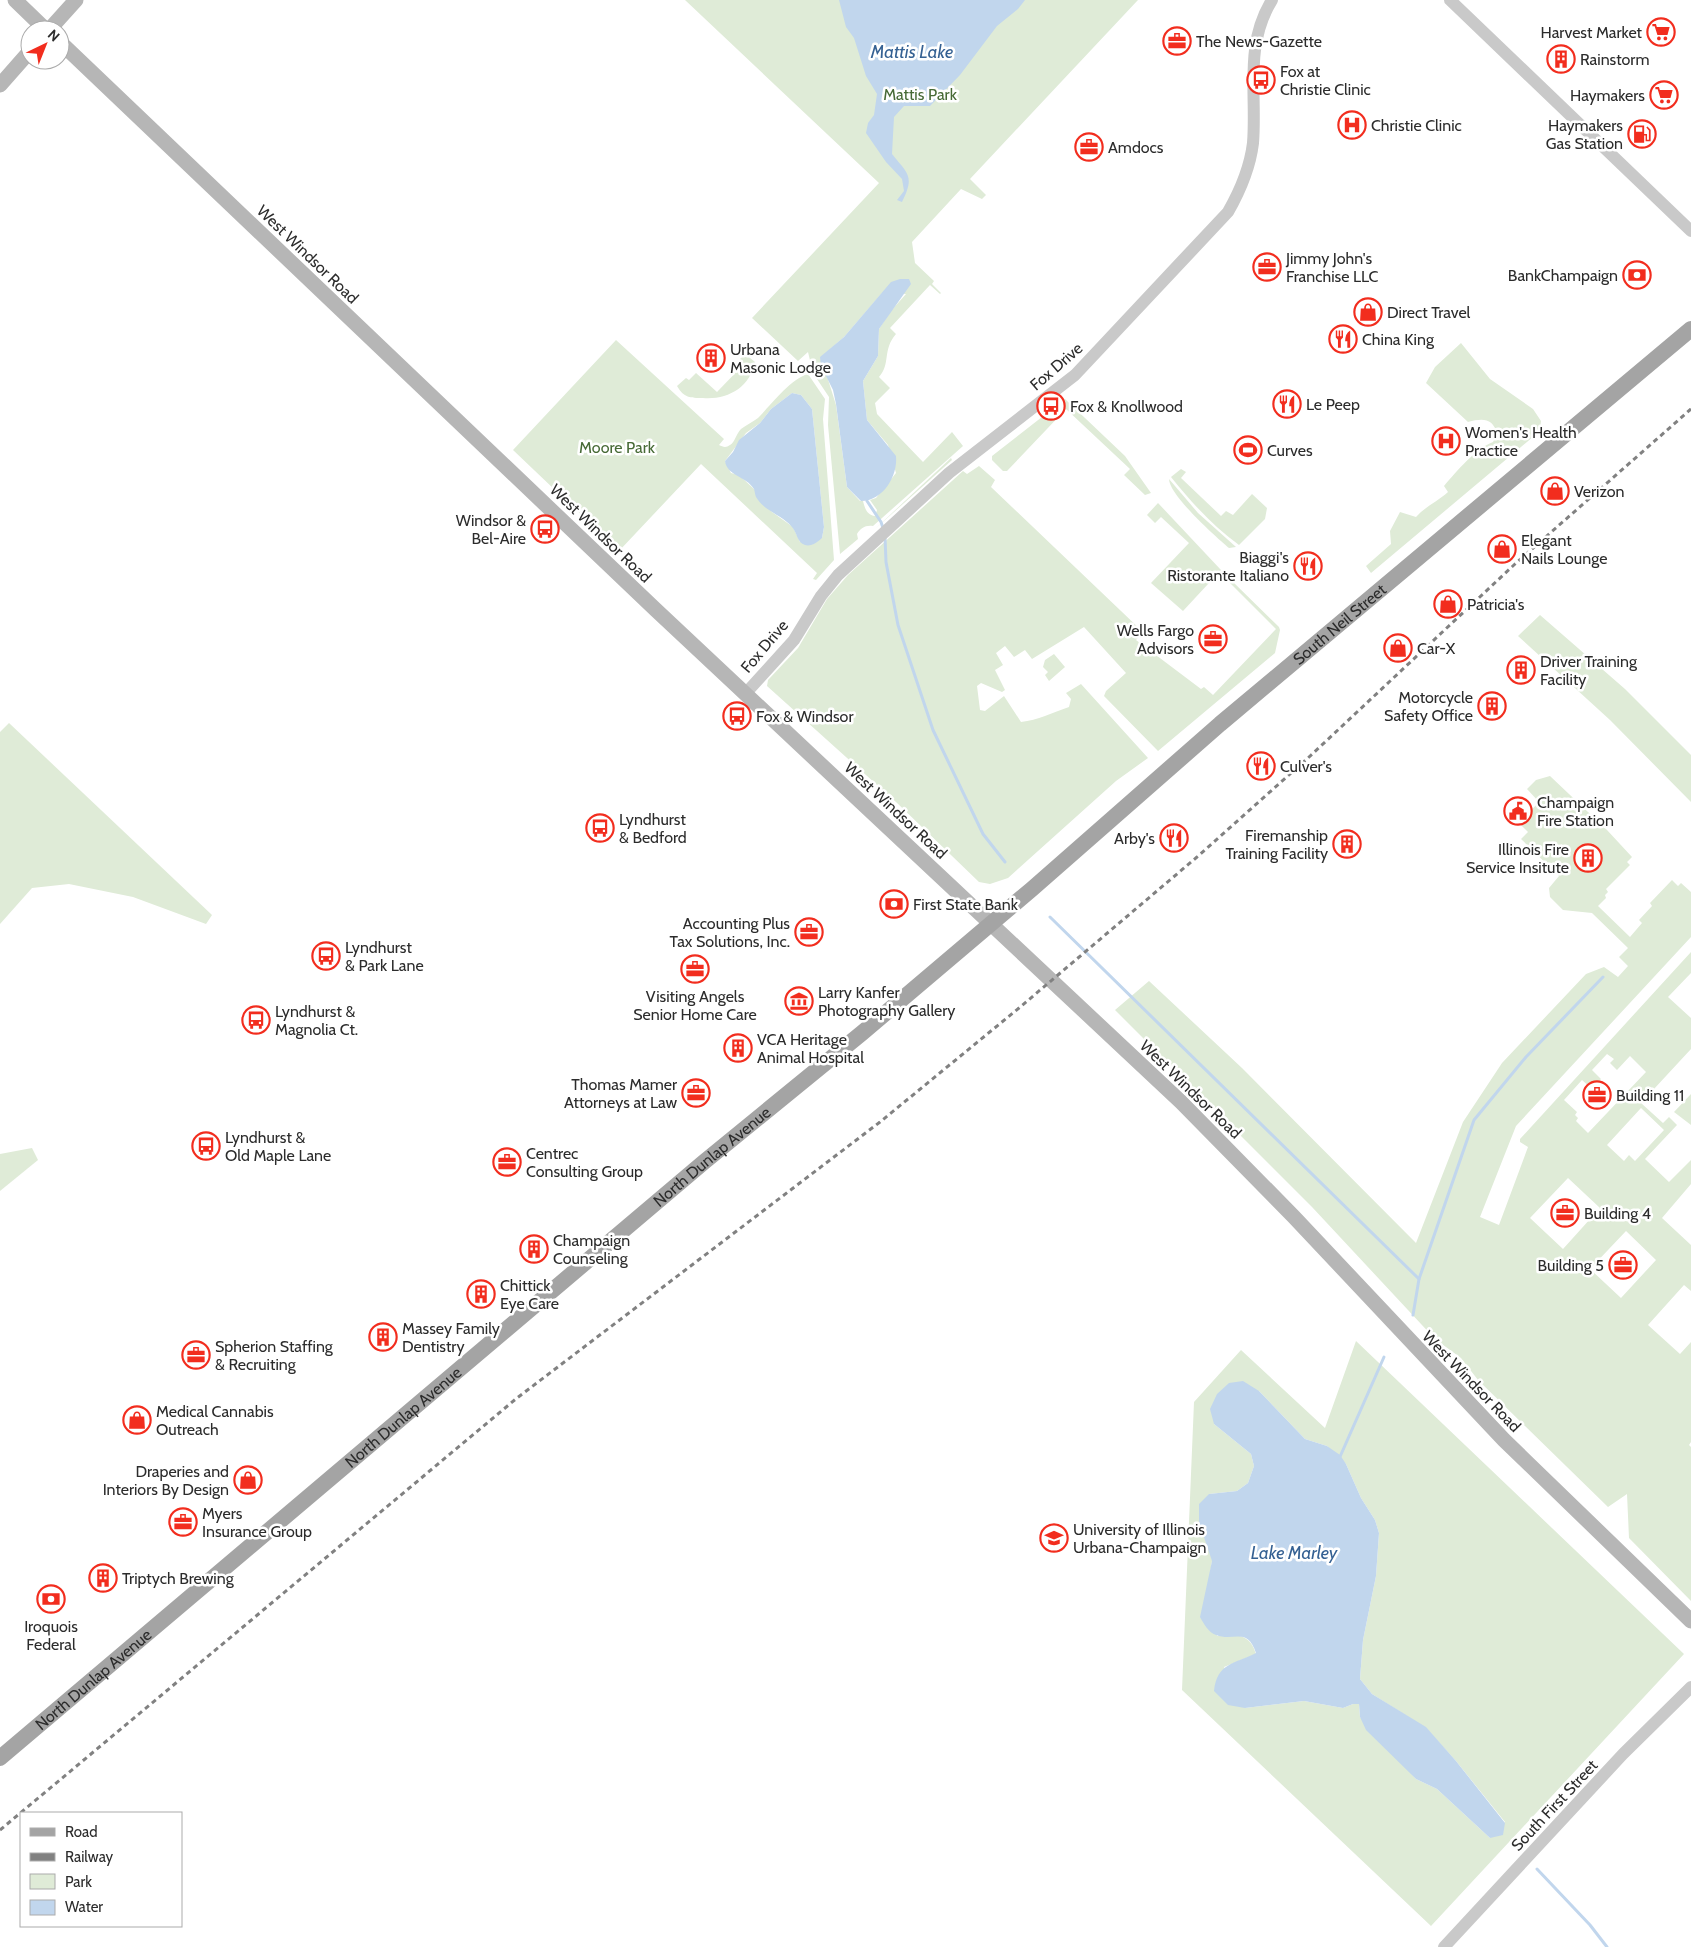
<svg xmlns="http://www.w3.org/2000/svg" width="1691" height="1947" font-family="Cabin,sans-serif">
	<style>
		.green { fill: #dfebd7; fill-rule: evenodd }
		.water { fill: #c1d6ed }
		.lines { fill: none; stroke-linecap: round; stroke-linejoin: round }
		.stream { stroke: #c1d6ed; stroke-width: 3 }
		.tertiary { stroke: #c9c9c9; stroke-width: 12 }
		.secondary { stroke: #b6b6b6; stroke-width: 15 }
		.primary { stroke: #a4a4a4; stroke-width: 16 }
		.rail { stroke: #818181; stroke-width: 3; stroke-dasharray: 5 4; stroke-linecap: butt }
		.labels { text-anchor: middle; stroke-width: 5; stroke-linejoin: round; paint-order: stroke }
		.poi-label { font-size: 16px; fill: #2c2c2c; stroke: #fff; text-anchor: start }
		.park-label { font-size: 16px; fill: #476a36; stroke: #fff }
		.street-label { font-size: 16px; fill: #2c2c2c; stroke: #fff }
		.water-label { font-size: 18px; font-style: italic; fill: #356193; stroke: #fff }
	</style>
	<rect width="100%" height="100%" fill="#fff"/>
	<g class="green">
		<path d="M685 0H1138L970 179 986 195 982 199 961 189 912 242 915 263 934 281 932 284 941 293 940 294 930 285 890 328 896 334C882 350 891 364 879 377L890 388 875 403 877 414 923 462 952 432 963 446 873 526C865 525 861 528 857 534L858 539 840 554 828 425 829 397 813 373 808 352 798 361 752 318 879 183ZM882 293 906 294 890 312 879 329 878 356 863 381 867 420 888 445 896 473 876 498 870 500 877 510 875 516C867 515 865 509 863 501H860L847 487 836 405 821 357 844 337Z"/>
		<path d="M616 340 724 439 719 445C723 447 726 448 730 445 735 442 736 434 741 429 746 425 753 422 758 418 771 405 790 379 808 374L825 399 823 419 834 560 816 580 813 579 817 573 701 464 619 551 513 450ZM792 393 801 395 812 409 824 527 822 538 800 542 793 527 772 512 754 489 739 475 731 473 725 461 746 433 760 423 771 409Z"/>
		<path d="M1461 343 1490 379 1533 409 1541 421 1540 431 1371 573 1366 566 1391 544 1390 531 1400 512 1416 517C1426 506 1437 502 1448 492L1444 486C1457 471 1475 449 1493 442L1497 434C1493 418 1483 418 1468 422L1426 383 1435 367Z"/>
		<path d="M745 354 755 362C750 388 727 400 703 398 690 398 684 398 677 386L686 378 689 380 696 373 717 392 744 364 740 359Z"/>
		<polygon points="1065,399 1125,456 1151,493 1145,495 1124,475 1130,469 1066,409 1007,471 1003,471 992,460 992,456"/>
		<polygon points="951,458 952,460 875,529"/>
		<path d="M979 466 995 480 991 487 1143 632 1136 640 1201 689 1204 687 1213 695 1276 629 1229 582 1231 580 1279 627 1280 630 1275 653 1158 751 1104 696 1106 691 1126 673 1084 627 1032 659 1025 650 1014 657 1005 646 996 653 1003 665 995 670 1005 690 1002 692 981 683 977 686 980 710 985 711 1004 696 1021 722C1038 720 1052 713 1069 707L1071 699 1066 693 1081 684 1148 758 1116 781 1008 878 990 884 979 882 896 802 767 686 768 680 798 648 827 599 848 575 963 471 967 474Z"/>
		<path d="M1181 469 1186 472 1181 478 1221 516 1226 511 1233 515 1252 494 1267 508 1265 519 1239 545C1212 525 1192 503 1171 477Z"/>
		<path d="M1169 479 1198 513 1236 547 1229 548C1216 537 1169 495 1169 479Z"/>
		<polygon points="1158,503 1221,570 1183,611 1151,583 1189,543 1161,517 1155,523 1147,515"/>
		<polygon points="1540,615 1625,689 1691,755 1691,802 1610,720 1518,636"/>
		<polygon points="1054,654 1065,667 1049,681 1045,675 1048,672 1043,667 1045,660"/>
		<polygon points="9,723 212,915 206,924 133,897 69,884 32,888 0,924 0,732"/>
		<path d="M1550 776 1607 830 1632 857 1627 862 1630 865 1606 889 1608 892 1605 895 1606 898 1598 906 1630 937 1642 923 1639 920 1652 906 1650 903 1672 880 1678 886 1681 883 1691 892V937L1516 1126 1480 1217 1499 1225 1528 1147 1520 1142V1139L1691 952V973L1668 997 1691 1018V1049L1641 1103 1663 1123 1669 1117 1677 1125 1645 1159 1669 1182 1691 1160V1184L1662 1218 1691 1245V1291L1684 1285 1648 1325 1680 1354 1691 1342V1442L1689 1445 1691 1447V1601L1629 1538 1627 1494 1608 1507 1478 1380 1461 1358 1435 1339 1312 1207 1115 1010 1149 981 1242 1068 1416 1243 1463 1122 1502 1063 1586 974 1604 967 1618 977 1628 966 1619 957 1628 948 1592 913 1563 910 1550 897 1549 888 1559 876 1521 839 1528 832 1519 823 1539 802 1527 789 1536 780ZM1607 1054 1614 1059 1610 1063 1617 1070 1630 1056 1646 1072 1588 1133 1576 1121 1578 1118 1575 1115 1577 1112 1564 1100 1582 1080 1592 1089 1601 1079 1592 1070ZM1641 1108 1664 1130 1635 1161 1629 1155 1624 1161 1607 1145ZM1568 1178 1600 1208 1563 1249 1530 1218ZM1626 1231 1656 1260 1621 1298 1590 1269Z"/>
		<polygon points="1691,1094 1691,1125 1674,1112"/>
		<polygon points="32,1148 38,1160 0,1191 0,1154"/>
		<path d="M1356 1341 1684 1654 1431 1926 1182 1690 1194 1402 1241 1350 1325 1428ZM1259 1391 1305 1439 1327 1446 1346 1464 1361 1498 1375 1520 1379 1533 1376 1576 1363 1640 1360 1679 1372 1694 1426 1728 1456 1761 1505 1822 1490 1838 1437 1789 1416 1779 1360 1717 1359 1704H1353L1343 1708 1304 1701 1245 1708 1224 1667 1256 1654C1249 1632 1236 1635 1217 1636L1209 1580 1212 1561 1209 1494 1237 1491 1248 1483 1254 1466 1251 1454 1214 1424Z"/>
	</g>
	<g class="water">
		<path d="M839 0H1025L1018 9 997 26 960 75 930 106H904L894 117 892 154C908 174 915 176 902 202L897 200 904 191 902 179 886 162 866 133 868 123 874 115 877 94 866 76 854 38 846 27Z"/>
		<path d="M900 279H909L911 284 879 329 878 356 863 381 867 420 896 456C898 476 883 501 861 501L847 487 836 404 833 390 821 366 820 357 844 337 891 282Z"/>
		<path d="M792 393 801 395 812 409 824 527 822 538C818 542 811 547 805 545 797 543 797 532 792 527 782 515 764 511 756 497 755 495 755 492 754 489 746 476 727 476 725 461L733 452 739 440 760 423 771 409Z"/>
		<path d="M1243 1381 1259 1391 1305 1439 1327 1446 1340 1455 1346 1464 1361 1498 1375 1520 1379 1533 1376 1576 1363 1640 1360 1679 1372 1694 1426 1727 1456 1761 1505 1823 1503 1835 1490 1838 1437 1789 1416 1779 1366 1730 1360 1717 1359 1704H1353L1343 1708 1304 1701 1245 1708 1228 1705 1214 1691C1217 1663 1234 1664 1256 1653 1247 1626 1234 1642 1216 1635 1208 1632 1204 1624 1200 1617L1212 1561 1199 1522V1504L1209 1494 1237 1491 1248 1483 1254 1466 1251 1454 1214 1424 1210 1409 1217 1394 1229 1383Z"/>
	</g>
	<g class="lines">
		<g class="stream">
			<polyline points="867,501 881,522 883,528"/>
			<polyline points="885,537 886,562 898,625 933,730 983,834 1005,862"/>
			<polyline points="1050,917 1419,1279 1413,1315"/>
			<polyline points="1419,1279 1474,1120 1526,1057 1603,977"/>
			<polyline points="1339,1459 1384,1357"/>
			<polyline points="1537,1869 1590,1925 1607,1947"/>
		</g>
		<g class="tertiary">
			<polyline points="1450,0 1691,231"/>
			<path d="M746 693 794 640 821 596 838 575 949 473 1075 375 1228 212C1240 191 1250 168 1253 143 1257 94 1244 45 1272 0"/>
			<polyline points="1444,1947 1623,1754 1691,1687"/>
		</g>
		<g class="secondary">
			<polyline points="15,0 46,30"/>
			<polyline points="49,30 76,0"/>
			<polyline points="60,42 656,610 1181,1102 1294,1217 1504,1440 1691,1621"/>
			<polyline points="0,85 30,51"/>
		</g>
		<path class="primary" id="s1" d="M0 1758 704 1162 862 1033 1032 889 1220 724 1691 329"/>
		<polyline class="rail" points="0,1830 517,1398 880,1122 1019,1008 1197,857 1308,758 1515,564 1691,409"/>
	</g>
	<defs>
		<g id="supermarket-ring" transform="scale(1.4375)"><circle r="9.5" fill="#fff" stroke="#f22d1e" stroke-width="1.5"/><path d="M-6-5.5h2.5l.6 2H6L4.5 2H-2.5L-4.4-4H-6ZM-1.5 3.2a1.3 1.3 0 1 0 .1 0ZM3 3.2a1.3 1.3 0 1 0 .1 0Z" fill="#f22d1e"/></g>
		<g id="office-ring" transform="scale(1.4375)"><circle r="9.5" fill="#fff" stroke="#f22d1e" stroke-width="1.5"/><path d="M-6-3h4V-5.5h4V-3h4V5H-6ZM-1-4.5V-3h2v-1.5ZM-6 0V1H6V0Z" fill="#f22d1e"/></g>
		<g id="building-ring" transform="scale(1.4375)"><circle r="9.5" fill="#fff" stroke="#f22d1e" stroke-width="1.5"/><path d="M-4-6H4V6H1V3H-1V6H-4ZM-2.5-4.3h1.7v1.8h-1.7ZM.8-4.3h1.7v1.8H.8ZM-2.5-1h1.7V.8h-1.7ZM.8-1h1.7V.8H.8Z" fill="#f22d1e"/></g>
		<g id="bus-ring" transform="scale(1.4375)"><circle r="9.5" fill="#fff" stroke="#f22d1e" stroke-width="1.5"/><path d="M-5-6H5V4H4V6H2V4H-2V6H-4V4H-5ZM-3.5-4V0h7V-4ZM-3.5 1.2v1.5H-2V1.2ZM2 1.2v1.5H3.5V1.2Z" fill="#f22d1e"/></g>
		<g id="hospital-ring" transform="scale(1.4375)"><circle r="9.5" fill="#fff" stroke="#f22d1e" stroke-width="1.5"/><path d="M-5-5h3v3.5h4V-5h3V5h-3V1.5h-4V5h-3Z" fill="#f22d1e"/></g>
		<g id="fuel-ring" transform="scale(1.4375)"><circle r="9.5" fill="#fff" stroke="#f22d1e" stroke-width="1.5"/><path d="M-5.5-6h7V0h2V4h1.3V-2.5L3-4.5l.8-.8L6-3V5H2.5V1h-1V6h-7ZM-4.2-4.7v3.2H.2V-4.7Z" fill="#f22d1e"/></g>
		<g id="bank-ring" transform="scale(1.4375)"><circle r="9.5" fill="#fff" stroke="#f22d1e" stroke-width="1.5"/><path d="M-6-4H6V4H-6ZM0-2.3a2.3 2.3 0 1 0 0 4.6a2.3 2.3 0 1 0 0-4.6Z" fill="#f22d1e"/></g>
		<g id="shop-ring" transform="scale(1.4375)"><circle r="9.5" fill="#fff" stroke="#f22d1e" stroke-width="1.5"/><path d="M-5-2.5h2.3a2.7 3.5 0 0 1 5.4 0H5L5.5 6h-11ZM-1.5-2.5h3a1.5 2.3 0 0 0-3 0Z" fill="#f22d1e"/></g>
		<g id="restaurant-ring" transform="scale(1.4375)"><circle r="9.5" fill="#fff" stroke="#f22d1e" stroke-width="1.5"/><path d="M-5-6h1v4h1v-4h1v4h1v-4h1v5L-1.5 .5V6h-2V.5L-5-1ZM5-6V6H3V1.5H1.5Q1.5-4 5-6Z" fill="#f22d1e"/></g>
		<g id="stadium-ring" transform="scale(1.4375)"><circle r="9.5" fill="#fff" stroke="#f22d1e" stroke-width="1.5"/><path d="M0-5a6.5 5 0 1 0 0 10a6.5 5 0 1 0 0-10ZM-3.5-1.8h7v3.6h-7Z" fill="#f22d1e"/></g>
		<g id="civic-ring" transform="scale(1.4375)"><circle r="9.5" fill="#fff" stroke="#f22d1e" stroke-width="1.5"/><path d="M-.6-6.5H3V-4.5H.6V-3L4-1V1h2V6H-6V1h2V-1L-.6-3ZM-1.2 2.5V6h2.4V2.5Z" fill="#f22d1e"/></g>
		<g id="museum-ring" transform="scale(1.4375)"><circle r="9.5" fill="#fff" stroke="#f22d1e" stroke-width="1.5"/><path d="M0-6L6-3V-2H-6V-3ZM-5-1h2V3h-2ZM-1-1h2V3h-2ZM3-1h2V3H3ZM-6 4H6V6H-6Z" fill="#f22d1e"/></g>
		<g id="university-ring" transform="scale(1.4375)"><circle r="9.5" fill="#fff" stroke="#f22d1e" stroke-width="1.5"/><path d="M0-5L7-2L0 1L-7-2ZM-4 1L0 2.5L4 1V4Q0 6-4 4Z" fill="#f22d1e"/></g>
	</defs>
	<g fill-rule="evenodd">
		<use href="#supermarket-ring" x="1661" y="32"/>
		<use href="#office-ring" x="1177" y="41"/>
		<use href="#building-ring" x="1561" y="59"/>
		<use href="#bus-ring" x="1261" y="80"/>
		<use href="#supermarket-ring" x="1664" y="95"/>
		<use href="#hospital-ring" x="1352" y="125"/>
		<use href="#fuel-ring" x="1642" y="134"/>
		<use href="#office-ring" x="1089" y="147"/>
		<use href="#office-ring" x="1267" y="267"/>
		<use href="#bank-ring" x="1637" y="275"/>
		<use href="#shop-ring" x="1368" y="312"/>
		<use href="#restaurant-ring" x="1343" y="339"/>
		<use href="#building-ring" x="711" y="358"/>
		<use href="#restaurant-ring" x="1287" y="404"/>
		<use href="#bus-ring" x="1051" y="406"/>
		<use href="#hospital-ring" x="1446" y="441"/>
		<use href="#stadium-ring" x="1248" y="450"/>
		<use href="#shop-ring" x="1555" y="491"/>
		<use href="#bus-ring" x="545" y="529"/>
		<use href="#shop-ring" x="1502" y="549"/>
		<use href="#restaurant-ring" x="1308" y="566"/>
		<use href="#shop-ring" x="1448" y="604"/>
		<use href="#office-ring" x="1213" y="639"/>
		<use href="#shop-ring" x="1398" y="648"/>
		<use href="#building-ring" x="1521" y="670"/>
		<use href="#building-ring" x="1492" y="706"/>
		<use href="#bus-ring" x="737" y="716"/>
		<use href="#restaurant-ring" x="1261" y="766"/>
		<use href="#civic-ring" x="1518" y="811"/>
		<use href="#bus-ring" x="600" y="828"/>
		<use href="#restaurant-ring" x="1174" y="838"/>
		<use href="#building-ring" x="1347" y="844"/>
		<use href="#building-ring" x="1588" y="858"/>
		<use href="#bank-ring" x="894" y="904"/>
		<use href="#office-ring" x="809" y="932"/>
		<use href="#bus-ring" x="326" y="956"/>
		<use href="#office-ring" x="695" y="969"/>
		<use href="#museum-ring" x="799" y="1001"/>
		<use href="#bus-ring" x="256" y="1020"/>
		<use href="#building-ring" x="738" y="1048"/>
		<use href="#office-ring" x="696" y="1093"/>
		<use href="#office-ring" x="1597" y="1095"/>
		<use href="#bus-ring" x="206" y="1146"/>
		<use href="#office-ring" x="507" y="1162"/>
		<use href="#office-ring" x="1565" y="1213"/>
		<use href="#building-ring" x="534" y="1249"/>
		<use href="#office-ring" x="1623" y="1265"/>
		<use href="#building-ring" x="481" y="1294"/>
		<use href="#building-ring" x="383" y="1337"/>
		<use href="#office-ring" x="196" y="1355"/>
		<use href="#shop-ring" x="137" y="1420"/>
		<use href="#shop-ring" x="248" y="1480"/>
		<use href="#office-ring" x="183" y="1522"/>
		<use href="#university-ring" x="1054" y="1538"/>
		<use href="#building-ring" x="103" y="1578"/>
		<use href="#bank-ring" x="51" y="1599"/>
	</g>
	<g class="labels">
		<g class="poi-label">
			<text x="1642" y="38" text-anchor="end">Harvest Market</text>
			<text x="1196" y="47">The News-Gazette</text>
			<text x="1580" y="65">Rainstorm</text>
			<text x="1280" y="77">Fox at<tspan x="1280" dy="18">Christie Clinic</tspan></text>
			<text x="1645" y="101" text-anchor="end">Haymakers</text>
			<text x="1371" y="131">Christie Clinic</text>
			<text x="1623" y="131" text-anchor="end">Haymakers<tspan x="1623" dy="18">Gas Station</tspan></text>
			<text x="1108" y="153">Amdocs</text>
			<text x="1286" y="264">Jimmy John's<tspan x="1286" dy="18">Franchise LLC</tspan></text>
			<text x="1618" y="281" text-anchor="end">BankChampaign</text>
			<text x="1387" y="318">Direct Travel</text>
			<text x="1362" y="345">China King</text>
			<text x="730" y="355">Urbana<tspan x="730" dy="18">Masonic Lodge</tspan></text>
			<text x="1306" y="410">Le Peep</text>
			<text x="1070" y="412">Fox &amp; Knollwood</text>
			<text x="1465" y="438">Women's Health<tspan x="1465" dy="18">Practice</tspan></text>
			<text x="1267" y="456">Curves</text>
			<text x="1574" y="497">Verizon</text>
			<text x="526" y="526" text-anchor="end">Windsor &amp;<tspan x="526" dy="18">Bel-Aire</tspan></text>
			<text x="1521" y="546">Elegant<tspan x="1521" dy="18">Nails Lounge</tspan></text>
			<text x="1289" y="563" text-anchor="end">Biaggi's<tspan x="1289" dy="18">Ristorante Italiano</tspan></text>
			<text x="1467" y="610">Patricia's</text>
			<text x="1194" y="636" text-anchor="end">Wells Fargo<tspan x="1194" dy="18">Advisors</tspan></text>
			<text x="1417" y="654">Car-X</text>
			<text x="1540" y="667">Driver Training<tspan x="1540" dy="18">Facility</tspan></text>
			<text x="1473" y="703" text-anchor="end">Motorcycle<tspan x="1473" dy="18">Safety Office</tspan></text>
			<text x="756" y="722">Fox &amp; Windsor</text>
			<text x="1280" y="772">Culver's</text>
			<text x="1537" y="808">Champaign<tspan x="1537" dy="18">Fire Station</tspan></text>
			<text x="619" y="825">Lyndhurst<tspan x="619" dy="18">&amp; Bedford</tspan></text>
			<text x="1328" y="841" text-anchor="end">Firemanship<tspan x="1328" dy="18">Training Facility</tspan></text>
			<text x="1155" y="844" text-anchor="end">Arby's</text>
			<text x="1569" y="855" text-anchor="end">Illinois Fire<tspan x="1569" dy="18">Service Insitute</tspan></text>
			<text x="913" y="910">First State Bank</text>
			<text x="790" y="929" text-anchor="end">Accounting Plus<tspan x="790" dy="18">Tax Solutions, Inc.</tspan></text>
			<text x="345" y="953">Lyndhurst<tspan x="345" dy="18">&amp; Park Lane</tspan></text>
			<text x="818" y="998">Larry Kanfer<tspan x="818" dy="18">Photography Gallery</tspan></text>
			<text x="695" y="1002" text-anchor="middle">Visiting Angels<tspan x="695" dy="18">Senior Home Care</tspan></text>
			<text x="275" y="1017">Lyndhurst &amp;<tspan x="275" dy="18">Magnolia Ct.</tspan></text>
			<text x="757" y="1045">VCA Heritage<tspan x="757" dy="18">Animal Hospital</tspan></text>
			<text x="677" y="1090" text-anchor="end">Thomas Mamer<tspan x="677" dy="18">Attorneys at Law</tspan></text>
			<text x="1616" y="1101">Building 11</text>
			<text x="225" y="1143">Lyndhurst &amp;<tspan x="225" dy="18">Old Maple Lane</tspan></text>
			<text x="526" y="1159">Centrec<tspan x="526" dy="18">Consulting Group</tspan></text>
			<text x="1584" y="1219">Building 4</text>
			<text x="553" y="1246">Champaign<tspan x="553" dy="18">Counseling</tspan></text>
			<text x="1604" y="1271" text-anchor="end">Building 5</text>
			<text x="500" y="1291">Chittick<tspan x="500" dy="18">Eye Care</tspan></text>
			<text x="402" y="1334">Massey Family<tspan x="402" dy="18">Dentistry</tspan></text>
			<text x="215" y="1352">Spherion Staffing<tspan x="215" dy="18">&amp; Recruiting</tspan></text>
			<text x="156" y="1417">Medical Cannabis<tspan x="156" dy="18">Outreach</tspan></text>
			<text x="229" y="1477" text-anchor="end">Draperies and<tspan x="229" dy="18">Interiors By Design</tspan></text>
			<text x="202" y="1519">Myers<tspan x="202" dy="18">Insurance Group</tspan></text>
			<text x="1073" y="1535">University of Illinois<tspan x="1073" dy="18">Urbana-Champaign</tspan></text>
			<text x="122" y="1584">Triptych Brewing</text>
			<text x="51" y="1632" text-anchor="middle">Iroquois<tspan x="51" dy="18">Federal</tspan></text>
		</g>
		<g class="park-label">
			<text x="920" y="100">Mattis Park</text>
			<text x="617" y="453">Moore Park</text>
		</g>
		<g class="street-label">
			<text transform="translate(308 254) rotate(44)" y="6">West Windsor Road</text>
			<text transform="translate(1056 366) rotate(-41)" y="6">Fox Drive</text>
			<text transform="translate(601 533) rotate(44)" y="6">West Windsor Road</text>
			<text dy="6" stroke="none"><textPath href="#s1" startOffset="1755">South Neil Street</textPath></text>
			<text transform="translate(764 646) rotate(-50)" y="6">Fox Drive</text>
			<text transform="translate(896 810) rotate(43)" y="6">West Windsor Road</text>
			<text transform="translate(1191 1089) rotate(44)" y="6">West Windsor Road</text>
			<text dy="6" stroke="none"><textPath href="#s1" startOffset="932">North Dunlap Avenue</textPath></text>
			<text transform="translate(1472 1381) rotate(46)" y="6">West Windsor Road</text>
			<text dy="6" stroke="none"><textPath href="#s1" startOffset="528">North Dunlap Avenue</textPath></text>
			<text dy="6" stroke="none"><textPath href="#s1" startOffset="122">North Dunlap Avenue</textPath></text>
			<text transform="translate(1554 1805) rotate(-47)" y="6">South First Street</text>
		</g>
		<g class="water-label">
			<text x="912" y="58">Mattis Lake</text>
			<text x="1294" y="1559">Lake Marley</text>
		</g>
	</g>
	<rect x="20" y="1812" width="162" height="115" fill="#ffffff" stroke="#ababab"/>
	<rect x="30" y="1828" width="25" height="8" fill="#a4a4a4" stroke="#ababab"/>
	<text x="65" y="1837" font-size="15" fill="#2c2c2c">Road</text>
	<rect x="30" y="1853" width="25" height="8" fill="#818181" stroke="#ababab"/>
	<text x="65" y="1862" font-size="15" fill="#2c2c2c">Railway</text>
	<rect x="30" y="1874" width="25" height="15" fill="#dfebd7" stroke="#ababab"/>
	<text x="65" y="1887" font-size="15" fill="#2c2c2c">Park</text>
	<rect x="30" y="1900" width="25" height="15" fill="#c1d6ed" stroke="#ababab"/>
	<text x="65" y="1912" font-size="15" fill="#2c2c2c">Water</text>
	<g transform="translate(45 45) rotate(43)"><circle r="24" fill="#ffffff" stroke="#ababab"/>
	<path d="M0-4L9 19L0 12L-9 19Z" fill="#f22d1e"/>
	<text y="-8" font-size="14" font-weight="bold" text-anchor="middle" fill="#2c2c2c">N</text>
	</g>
</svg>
